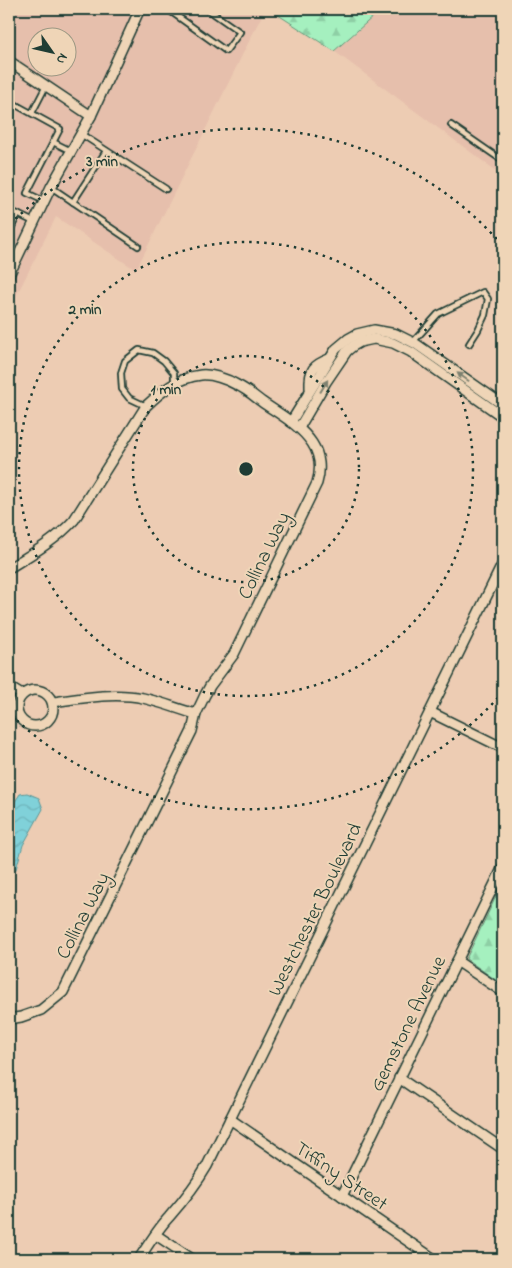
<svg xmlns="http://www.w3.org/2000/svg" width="512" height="1268" font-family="'Indie Flower',sans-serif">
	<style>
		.built { fill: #e6bfac; fill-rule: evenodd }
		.forest { fill: url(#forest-firs); stroke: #62967a }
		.water { fill: url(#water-waves); stroke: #599697 }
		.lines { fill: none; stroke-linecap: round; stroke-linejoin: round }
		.lane-casing { stroke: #1f3d34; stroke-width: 8 }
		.street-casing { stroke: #1f3d34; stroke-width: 12 }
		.lane { stroke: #efd5b7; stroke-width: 4.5 }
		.street { stroke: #efd5b7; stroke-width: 9 }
		.oneway { fill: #7d816f }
		.ring { fill: none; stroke: #1f3d34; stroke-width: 2.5; stroke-dasharray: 2.5 5 }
		.labels { text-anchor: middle; stroke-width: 4; stroke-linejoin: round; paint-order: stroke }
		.street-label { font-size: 20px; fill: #1f3d34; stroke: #efd5b7 }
		.centre { fill: #1f3d34; stroke: #efd5b7; stroke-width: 2.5 }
		.ring-label { font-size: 15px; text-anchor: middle; font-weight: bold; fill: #1f3d34; stroke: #efd5b7; stroke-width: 4; stroke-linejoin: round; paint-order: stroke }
	</style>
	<defs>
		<pattern id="forest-firs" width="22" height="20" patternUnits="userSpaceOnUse" patternTransform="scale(1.25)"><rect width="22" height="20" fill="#a5f0bf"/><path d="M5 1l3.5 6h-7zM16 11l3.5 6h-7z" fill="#8ecfa5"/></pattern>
		<pattern id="water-waves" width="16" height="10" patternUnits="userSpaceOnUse" patternTransform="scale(1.25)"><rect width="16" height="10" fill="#80d1d9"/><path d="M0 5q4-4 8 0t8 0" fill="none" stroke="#6eb4bb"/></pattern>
	</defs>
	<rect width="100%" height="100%" fill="#edccb3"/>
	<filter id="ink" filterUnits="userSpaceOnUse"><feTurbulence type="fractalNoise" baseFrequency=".02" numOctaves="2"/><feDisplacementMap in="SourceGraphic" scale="10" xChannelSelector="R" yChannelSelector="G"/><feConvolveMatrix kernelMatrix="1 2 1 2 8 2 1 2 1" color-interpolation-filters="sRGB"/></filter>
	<g filter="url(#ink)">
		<g class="built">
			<path d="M9 9H265L136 270 56 217 9 310ZM38 38H68V68H38Z"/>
			<polygon points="382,9 503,9 503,176 334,51"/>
		</g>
		<g class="forest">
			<polygon points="269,9 382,9 334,51"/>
			<polygon points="503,882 503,985 466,959"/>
		</g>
		<polygon class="water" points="27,793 39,798 43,809 23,845 16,869 9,880 9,808 14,803 20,794"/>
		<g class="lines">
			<g class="lane-casing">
				<g id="lane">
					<polyline points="139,11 170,11 226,51 240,32 207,9"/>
					<polyline points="9,101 60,129 27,193 44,201"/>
					<polyline points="32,113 46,86"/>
					<polyline points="451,125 503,161"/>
					<polyline points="81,134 166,189"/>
					<polyline points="53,142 71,151"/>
					<polyline points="51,187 138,246"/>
					<polyline points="73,202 106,151"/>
					<polyline points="9,210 34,222"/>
					<polyline points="9,233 18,214"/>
					<polyline points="413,342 438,314 483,292 488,299 485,315 478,330 469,344"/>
					<polyline points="146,406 129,398 122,389 121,373 125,361 139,350 153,353 164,361 174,373 174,383"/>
				</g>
			</g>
			<g class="street-casing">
				<g id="street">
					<polyline points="9,61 91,116"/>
					<polyline points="9,275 51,187 91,116 139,11 136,9"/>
					<path d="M310 388C309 370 313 365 329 359"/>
					<polyline points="291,422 336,349 348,339 357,334 374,330 396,334 416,344 503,405"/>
					<polyline points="299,428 326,382 347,351 353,346 360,342 374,339 393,343 411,352 503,417"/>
					<path d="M9 568C32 554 56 540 74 520L146 406C162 391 177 378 201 375 212 374 227 379 237 385 246 389 254 396 262 402 279 414 300 425 312 443 320 455 321 470 317 483L234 654 210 686 205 695 196 714 192 731 63 992 41 1010 21 1017 9 1019"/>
					<polyline points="9,687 22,695"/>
					<circle cx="35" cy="708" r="18"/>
					<path d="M53 702C81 698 115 692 143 698 161 702 178 709 196 714"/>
					<polyline points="430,712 503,748"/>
					<polyline points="457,961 503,992"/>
					<polyline points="399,1078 503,1149"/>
					<polyline points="230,1119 434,1259"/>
					<polyline points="342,1196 503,867"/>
					<polyline points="156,1235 192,1259"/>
					<path d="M139 1259C148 1245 157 1230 169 1217 183 1201 196 1185 207 1166L503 563"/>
				</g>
			</g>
			<use href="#lane" class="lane"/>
			<use href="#street" class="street"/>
		</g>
		<defs><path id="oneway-solid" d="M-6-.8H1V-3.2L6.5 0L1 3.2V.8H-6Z" transform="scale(1.25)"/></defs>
		<g class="oneway">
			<use href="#oneway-solid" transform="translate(463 377) rotate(-145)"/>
			<use href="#oneway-solid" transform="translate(324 386) rotate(-59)"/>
		</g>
	</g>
	<g class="ring">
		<circle cx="246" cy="469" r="113"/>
		<circle cx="246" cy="469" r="227"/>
		<path d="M503 692A340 340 0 0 1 10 714M10 224A340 340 0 0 1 503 246"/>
	</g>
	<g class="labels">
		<g class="street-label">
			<text transform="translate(263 555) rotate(-64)" y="7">Collina Way</text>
			<text transform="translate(314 909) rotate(-64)" y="7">Westchester Boulevard</text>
			<text transform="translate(82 915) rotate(-63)" y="7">Collina Way</text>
			<text transform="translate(407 1023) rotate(-64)" y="7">Gemstone Avenue</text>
			<text transform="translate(342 1175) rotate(34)" y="7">Tiffiny Street</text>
		</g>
	</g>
	<circle cx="246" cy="469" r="8" class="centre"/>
	<g class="ring-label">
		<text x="102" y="166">3 min</text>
		<text x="85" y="314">2 min</text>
		<text x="166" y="394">1 min</text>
	</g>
	<rect width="512" height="1268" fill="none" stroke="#efd5b7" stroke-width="30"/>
	<rect x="15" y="15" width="482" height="1238" fill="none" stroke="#1f3d34" stroke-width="2" filter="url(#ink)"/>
	<g transform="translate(52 52) rotate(124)"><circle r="24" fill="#efd5b7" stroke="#9c9883"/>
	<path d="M0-4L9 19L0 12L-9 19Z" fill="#1f3d34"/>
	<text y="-8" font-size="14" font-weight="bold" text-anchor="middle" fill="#1f3d34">N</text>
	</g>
</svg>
